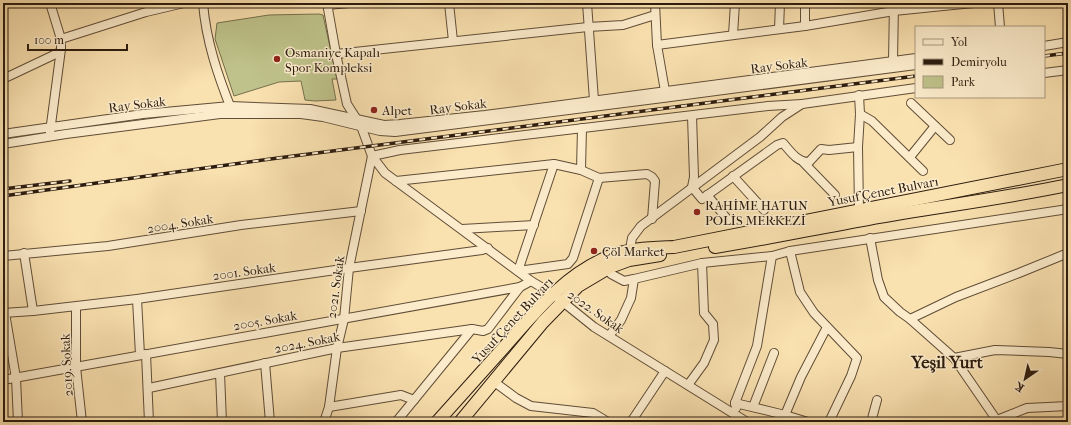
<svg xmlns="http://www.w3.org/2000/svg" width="1071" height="425" font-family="'IM FELL French Canon',serif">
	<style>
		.green { fill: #bfc38b; stroke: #76704d }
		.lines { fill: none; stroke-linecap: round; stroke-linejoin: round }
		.minor-casing { stroke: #604d37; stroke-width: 10 }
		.highway-casing { stroke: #2c1c0f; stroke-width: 14 }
		.minor { stroke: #fceccc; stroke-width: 8 }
		.highway { stroke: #fae1b0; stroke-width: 12 }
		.rail-casing { stroke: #2c1c0f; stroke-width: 3.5 }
		.rail { stroke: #fceccc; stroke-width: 2; stroke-dasharray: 6; stroke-linecap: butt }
		.poi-dot { fill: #8f2418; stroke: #fceccc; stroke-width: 1.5 }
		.labels { text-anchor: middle; stroke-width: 3; stroke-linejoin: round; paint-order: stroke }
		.poi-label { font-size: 13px; fill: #2c1c0f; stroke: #fceccc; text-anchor: start }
		.street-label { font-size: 13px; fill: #2c1c0f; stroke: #fceccc }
		.district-label { font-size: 17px; font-weight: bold; fill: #2c1c0f; stroke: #fceccc }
	</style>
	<rect width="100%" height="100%" fill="#fae1b0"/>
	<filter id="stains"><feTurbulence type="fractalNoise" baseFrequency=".005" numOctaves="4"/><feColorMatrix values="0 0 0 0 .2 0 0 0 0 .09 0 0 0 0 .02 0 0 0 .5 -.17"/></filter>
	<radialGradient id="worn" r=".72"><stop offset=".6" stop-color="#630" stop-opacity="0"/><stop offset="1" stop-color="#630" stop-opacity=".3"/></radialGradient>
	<polygon class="green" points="319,14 323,15 337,79 332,79 336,100 315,101 305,100 301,81 279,82 234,96 215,39 217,23 269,15"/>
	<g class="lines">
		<g class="minor-casing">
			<g id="minor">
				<polyline points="50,3 61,39 61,49 50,132"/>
				<path d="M203 3C206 41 218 76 232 111"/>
				<polyline points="327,3 336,54 347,104 361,126 372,156 385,173 531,281 553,294 594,327 747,422"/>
				<polyline points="449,3 453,41"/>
				<polyline points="587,3 594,100"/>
				<polyline points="655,3 657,45 665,91"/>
				<polyline points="953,3 953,5 974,3"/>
				<polyline points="998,3 1000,27"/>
				<polyline points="327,5 349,3"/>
				<polyline points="805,26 805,3"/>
				<polyline points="779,29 780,3"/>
				<polyline points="733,35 735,3"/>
				<polyline points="61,39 146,12 184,3"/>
				<polyline points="657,45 805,26 894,11 953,5"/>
				<polyline points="1044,46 1068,42"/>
				<polyline points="336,54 588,27 623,25 655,15"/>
				<polyline points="893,61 894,3"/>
				<polyline points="1044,73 1068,70"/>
				<polyline points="3,79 60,52"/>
				<polyline points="911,103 950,140"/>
				<polyline points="860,114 872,121 923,171"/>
				<path d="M692 116 694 177 692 187 702 199 777 145 783 143C790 151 798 163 809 162L821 149 829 150 858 147"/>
				<polyline points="3,134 143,114 230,106 310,109 384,125 400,124 485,115 916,58"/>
				<polyline points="3,144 66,134 220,114 301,114 323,117 380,131 395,132 663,98 916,65"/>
				<polyline points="372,156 400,150 768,106 802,104"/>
				<polyline points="910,157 935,126"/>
				<polyline points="804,163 835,195"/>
				<polyline points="554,164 518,271 568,264 573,258 599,178"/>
				<polyline points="581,170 582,128"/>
				<polyline points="733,176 764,210"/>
				<polyline points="396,181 554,164 581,170 599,178 647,174 652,177 655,181 652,219"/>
				<polyline points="707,195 729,221"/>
				<polyline points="859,210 858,147 860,114 859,95"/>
				<polyline points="462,229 534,225"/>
				<polyline points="870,238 878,280 884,297 900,312 910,319 954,358 998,422"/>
				<polyline points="790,251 800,292 814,313 857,358 851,376 829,422"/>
				<polyline points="24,253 33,311"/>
				<polyline points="629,255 632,238 641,226 760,137 782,117 802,104 916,88"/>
				<polyline points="3,256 108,246 241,225 361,211"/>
				<polyline points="611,274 624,281 634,279 702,263 772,256 790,251 1068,209"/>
				<polyline points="137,299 140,355"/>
				<polyline points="76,307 76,367 82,422"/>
				<polyline points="3,313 33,311 137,299 349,268 482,250 488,248"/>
				<polyline points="5,313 16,378 18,422"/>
				<polyline points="910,319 956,297 1019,273 1068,253"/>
				<polyline points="609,336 621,320 631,298 634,279"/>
				<polyline points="146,354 149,422"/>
				<polyline points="954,358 995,350 1049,352 1068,354"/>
				<polyline points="265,363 270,422"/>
				<polyline points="220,373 222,422"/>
				<polyline points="3,380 520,287 531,281"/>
				<polyline points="493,381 516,398 531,406 593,413 608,422"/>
				<polyline points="688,385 704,363 714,340 713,324 704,313 702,263"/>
				<polyline points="149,388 337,348 472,329"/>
				<polyline points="414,400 472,329 483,331 488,329 520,287"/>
				<polyline points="735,403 757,346 772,256"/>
				<polyline points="329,407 401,395 414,400 396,422"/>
				<polyline points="753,407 774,353"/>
				<polyline points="736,408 735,403 785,415 808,422"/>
				<polyline points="785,415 801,377 827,327"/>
				<polyline points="997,420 1027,408 1068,406"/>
				<polyline points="324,422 329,407 337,348 344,319 349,268 372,156"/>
				<polyline points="631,422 665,371"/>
				<polyline points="871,422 877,400"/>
			</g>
		</g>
		<g class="highway-casing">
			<g id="highway">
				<path d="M715 247C766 239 817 228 868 219 934 207 1001 199 1068 185"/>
				<path d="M437 422C460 396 483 371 506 345 536 311 565 275 608 257 629 248 652 248 674 247L1068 169"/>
				<polyline points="460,422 543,322 578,286 610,267 629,260 660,255"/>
			</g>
		</g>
		<use href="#minor" class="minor"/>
		<use href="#highway" class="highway"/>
		<g class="rail-casing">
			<g id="rail">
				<polyline points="1044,56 1068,53"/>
				<polyline points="3,189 70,181"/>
				<polyline points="3,196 278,158 916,76"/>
			</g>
		</g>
		<use href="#rail" class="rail"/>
	</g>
	<g class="poi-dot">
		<circle cx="277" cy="59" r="4"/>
		<circle cx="374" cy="110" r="4"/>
		<circle cx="697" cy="212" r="4"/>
		<circle cx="594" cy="251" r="4"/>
	</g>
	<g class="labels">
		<g class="poi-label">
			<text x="285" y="57">Osmaniye Kapalı<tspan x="285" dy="15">Spor Kompleksi</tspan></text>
			<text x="382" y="115">Alpet</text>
			<text x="705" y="210">RAHİME HATUN<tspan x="705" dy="15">POLİS MERKEZİ</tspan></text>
			<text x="602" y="256">Çöl Market</text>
		</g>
		<g class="street-label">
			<text transform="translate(779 65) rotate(-7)" y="5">Ray Sokak</text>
			<text transform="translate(137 104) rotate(-7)" y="5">Ray Sokak</text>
			<text transform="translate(458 106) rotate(-7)" y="5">Ray Sokak</text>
			<text transform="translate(883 191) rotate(-11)" y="5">Yusuf Çenet Bulvarı</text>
			<text transform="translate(180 223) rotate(-9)" y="5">2004. Sokak</text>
			<text transform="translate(244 271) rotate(-8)" y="5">2001. Sokak</text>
			<text transform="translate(335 287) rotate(-82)" y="5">2021. Sokak</text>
			<text transform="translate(596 311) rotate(35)" y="5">2022. Sokak</text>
			<text transform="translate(265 320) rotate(-10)" y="5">2005. Sokak</text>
			<text transform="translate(512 320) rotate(-47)" y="5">Yusuf Çenet Bulvarı</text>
			<text transform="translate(307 342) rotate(-11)" y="5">2024. Sokak</text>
			<text transform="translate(66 365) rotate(-93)" y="5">2019. Sokak</text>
		</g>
		<g class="district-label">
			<text x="947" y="368">Yeşil Yurt</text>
		</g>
	</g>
	<rect width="1071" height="425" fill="none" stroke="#fae1b0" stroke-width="16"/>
	<rect x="4" y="4" width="1063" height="417" fill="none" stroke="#2c1c0f" stroke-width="2"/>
	<rect x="8" y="8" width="1055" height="409" fill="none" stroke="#2c1c0f"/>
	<rect x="915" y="26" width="130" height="72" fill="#fceccc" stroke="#a99980"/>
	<rect x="923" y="39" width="20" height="6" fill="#fceccc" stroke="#a99980"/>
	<text x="951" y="46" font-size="12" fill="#2c1c0f">Yol</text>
	<rect x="923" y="59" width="20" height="6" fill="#2c1c0f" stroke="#a99980"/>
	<text x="951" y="66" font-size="12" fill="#2c1c0f">Demiryolu</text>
	<rect x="923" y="76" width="20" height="12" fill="#bfc38b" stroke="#a99980"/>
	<text x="951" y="86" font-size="12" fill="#2c1c0f">Park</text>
	<g transform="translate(1025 379) rotate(214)" stroke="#fceccc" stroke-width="3" paint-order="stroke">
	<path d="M0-3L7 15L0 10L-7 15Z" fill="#2c1c0f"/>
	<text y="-6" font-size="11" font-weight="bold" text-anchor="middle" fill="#2c1c0f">K</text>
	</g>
	<path d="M28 44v6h99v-6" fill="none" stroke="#2c1c0f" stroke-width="2"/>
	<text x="34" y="44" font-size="12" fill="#2c1c0f" stroke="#fceccc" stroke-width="3" paint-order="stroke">100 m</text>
	<rect width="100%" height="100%" filter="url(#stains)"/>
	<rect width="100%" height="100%" fill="url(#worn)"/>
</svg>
